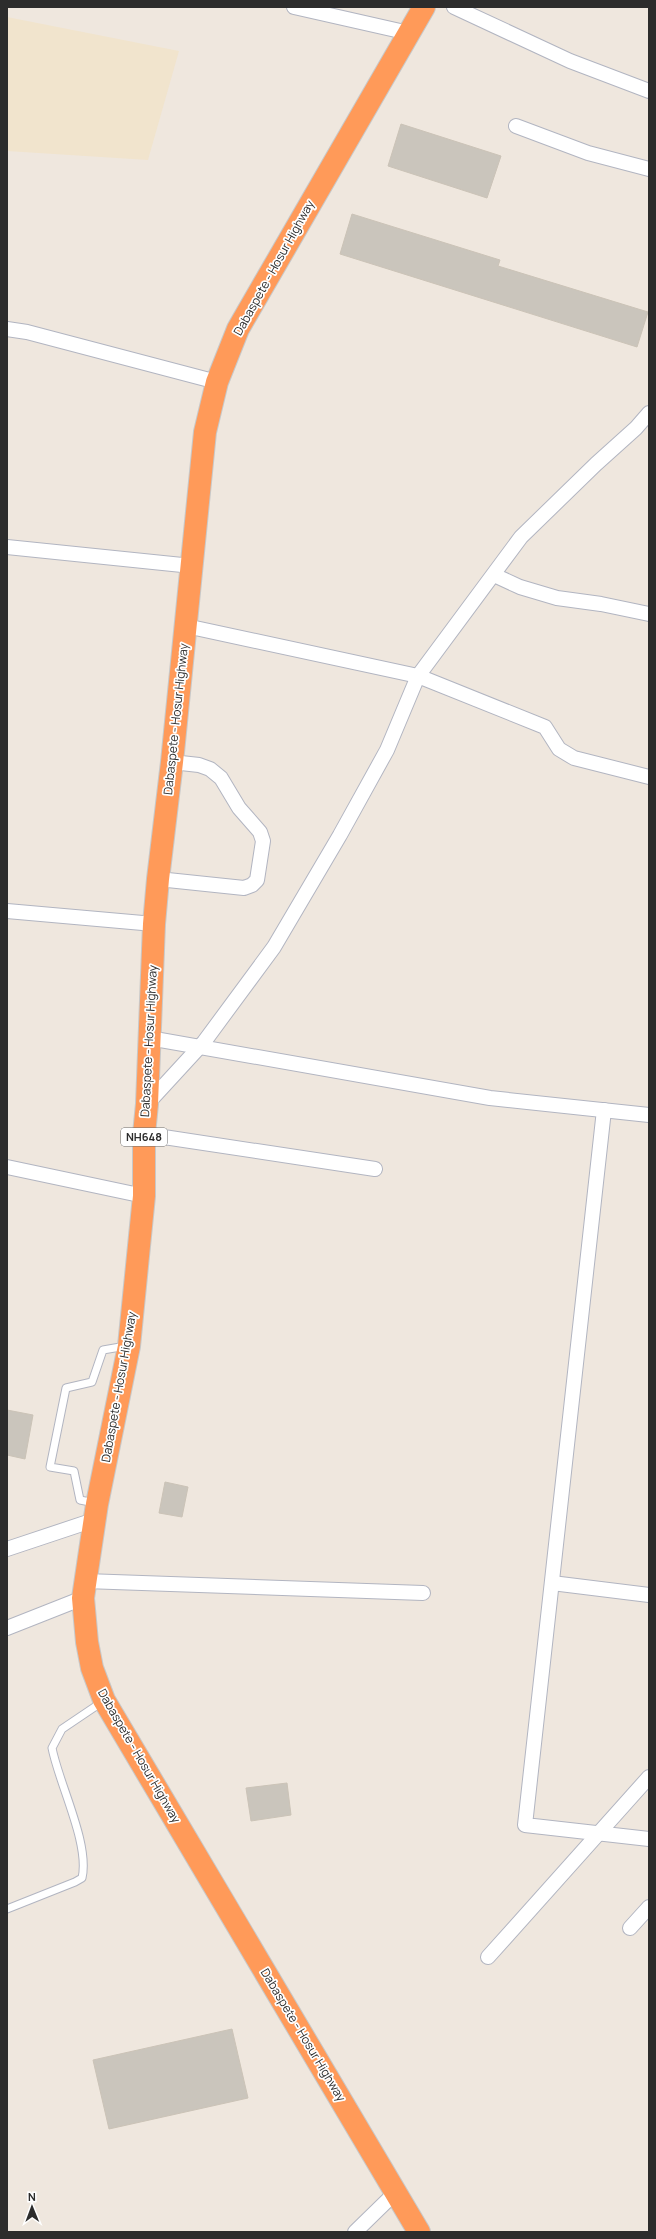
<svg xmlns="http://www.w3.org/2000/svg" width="656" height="2239" font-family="Manrope,sans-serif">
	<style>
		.education { fill: #f1e4cd }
		.building { fill: #cac5bc; stroke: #cbc3b7 }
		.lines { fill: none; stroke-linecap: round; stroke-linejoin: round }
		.lane-casing { stroke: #b2b5c1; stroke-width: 9 }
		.street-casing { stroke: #b2b5c1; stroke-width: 16 }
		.highway-casing { stroke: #c8c8c8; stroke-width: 24 }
		.lane { stroke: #fff; stroke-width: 7 }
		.street { stroke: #fff; stroke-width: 14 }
		.highway { stroke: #ff9a59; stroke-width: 22 }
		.labels { text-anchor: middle; stroke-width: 3.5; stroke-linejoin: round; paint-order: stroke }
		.shield { fill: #fff; stroke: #6b6b6b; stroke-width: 1 }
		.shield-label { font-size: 11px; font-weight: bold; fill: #2c2c2c }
		.street-label { font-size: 12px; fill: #2c2c2c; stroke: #fff }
	</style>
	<rect width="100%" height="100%" fill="#efe7de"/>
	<polygon class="education" points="7,17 179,51 148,160 7,151"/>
	<g class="building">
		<polygon points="401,124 501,156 487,198 388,166"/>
		<polygon points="352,214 500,260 498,266 648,312 637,347 340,254"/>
		<polygon points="7,1410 33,1415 25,1459 7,1455"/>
		<polygon points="165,1482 188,1487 182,1517 159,1513"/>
		<polygon points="287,1783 291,1815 251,1821 246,1788"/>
		<polygon points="232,2029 248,2098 109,2129 93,2060"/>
	</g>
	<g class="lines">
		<g class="lane-casing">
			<g id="lane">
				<polyline points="95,1503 80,1500 74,1471 50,1467 66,1388 92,1382 103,1350 126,1346"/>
				<path d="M7 1909 75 1882 82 1878C90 1844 59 1784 52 1748L62 1729 102 1702"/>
			</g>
		</g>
		<g class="street-casing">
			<g id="street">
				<polyline points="294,7 409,33"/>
				<polyline points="454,7 570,61 649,91"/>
				<polyline points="516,126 588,153 649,169"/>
				<polyline points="7,329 27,332 217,382"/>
				<polyline points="7,547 192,566"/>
				<polyline points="494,575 520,587 557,598 601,604 649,614"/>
				<polyline points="186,626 418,676 545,727 559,749 574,758 649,777"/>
				<polyline points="158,879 244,888 252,885 257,880 263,841 260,832 239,808 221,778 210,769 199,765 172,762"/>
				<polyline points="7,911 154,924"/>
				<polyline points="149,1038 490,1098 649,1115"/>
				<polyline points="147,1104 204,1042 274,947 340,835 387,750 418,676 521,537 596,464 636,428 649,413"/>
				<polyline points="604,1110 525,1825 649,1839"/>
				<polyline points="144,1134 375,1169"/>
				<polyline points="7,1167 144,1196"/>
				<polyline points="7,1549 94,1520"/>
				<polyline points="85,1581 423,1593"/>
				<polyline points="552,1583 649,1595"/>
				<polyline points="7,1628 83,1598"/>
				<polyline points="630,1928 649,1907"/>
				<polyline points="488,1957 649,1777"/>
				<polyline points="355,2232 396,2192"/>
			</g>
		</g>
		<g class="highway-casing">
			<polyline id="highway" points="419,2232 104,1700 92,1668 87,1642 83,1598 97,1504 129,1346 144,1196 144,1134 147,1104 154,924 158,879 172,762 205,432 217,382 238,329 424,7"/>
		</g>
		<use href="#lane" class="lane"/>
		<use href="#street" class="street"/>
		<use href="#highway" class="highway"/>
	</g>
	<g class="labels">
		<rect class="shield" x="121" y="1128" width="46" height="18" rx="3"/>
		<g class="shield-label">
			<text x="144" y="1141">NH648</text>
		</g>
		<g class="street-label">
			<text transform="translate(274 268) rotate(-61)" y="4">Dabaspete - Hosur Highway</text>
			<text transform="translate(176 719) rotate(-84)" y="4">Dabaspete - Hosur Highway</text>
			<text transform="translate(149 1041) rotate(-87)" y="4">Dabaspete - Hosur Highway</text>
			<text transform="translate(119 1387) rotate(-80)" y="4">Dabaspete - Hosur Highway</text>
			<text transform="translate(139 1756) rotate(60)" y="4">Dabaspete - Hosur Highway</text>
			<text transform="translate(303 2035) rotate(59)" y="4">Dabaspete - Hosur Highway</text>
		</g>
	</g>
	<rect width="656" height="2239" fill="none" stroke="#2c2c2c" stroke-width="16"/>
	<g transform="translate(32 2207) rotate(359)" stroke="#ffffff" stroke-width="3" paint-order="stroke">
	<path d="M0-3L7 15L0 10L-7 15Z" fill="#2c2c2c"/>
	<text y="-6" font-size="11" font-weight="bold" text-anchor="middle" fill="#2c2c2c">N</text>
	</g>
</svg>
